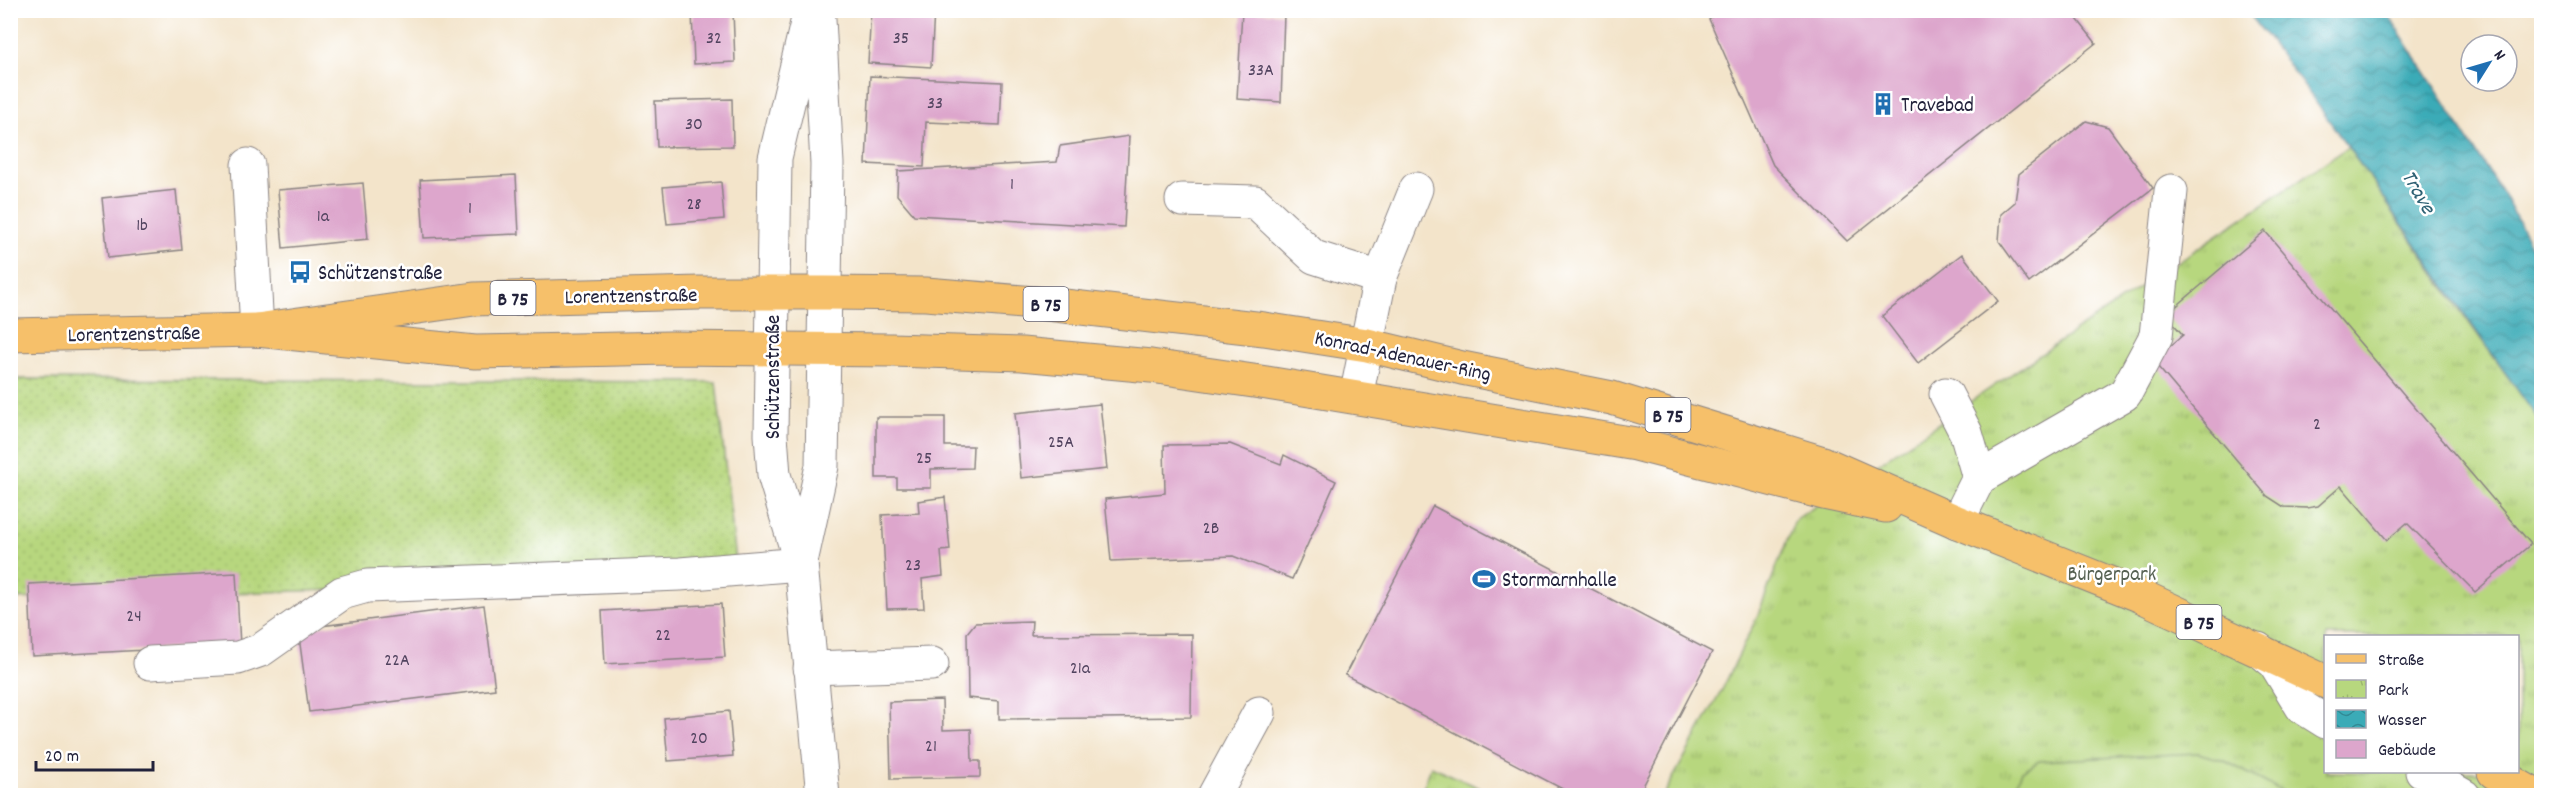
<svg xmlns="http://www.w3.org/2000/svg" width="2552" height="806" font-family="Dekko,sans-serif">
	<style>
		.grass { fill: url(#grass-dots); stroke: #6c7c5c; stroke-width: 1.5 }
		.park { fill: url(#park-tufts); stroke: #6c7c5c; stroke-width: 1.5; fill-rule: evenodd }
		.garden { fill: #b7d77e; stroke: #6c7c5c; stroke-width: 1.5 }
		.water { fill: url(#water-waves); stroke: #2e6679; stroke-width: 1.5 }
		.building { fill: #dda6cc }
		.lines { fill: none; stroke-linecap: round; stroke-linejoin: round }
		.minor-casing { stroke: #8a8382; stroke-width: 35 }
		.major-casing { stroke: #8a8382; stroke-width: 35 }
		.minor { stroke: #fff; stroke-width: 33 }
		.major { stroke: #f6c06b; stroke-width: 33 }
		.labels { text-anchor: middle; stroke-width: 5; stroke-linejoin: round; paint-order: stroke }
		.number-label { font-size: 18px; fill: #51435f }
		.shield { fill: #fff; stroke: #646476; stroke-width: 1.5 }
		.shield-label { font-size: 20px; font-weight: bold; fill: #22223b }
		.poi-label { font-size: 21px; fill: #22223b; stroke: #fff; text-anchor: start }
		.street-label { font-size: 21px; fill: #22223b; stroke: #fff }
		.park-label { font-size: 21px; fill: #566152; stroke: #fff }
		.water-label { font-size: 22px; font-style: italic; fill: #2d6073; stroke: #fff }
	</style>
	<defs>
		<pattern id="grass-dots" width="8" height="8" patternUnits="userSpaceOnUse" patternTransform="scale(1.5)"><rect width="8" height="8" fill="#b7d77e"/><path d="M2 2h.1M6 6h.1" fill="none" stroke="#9db86e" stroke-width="1.8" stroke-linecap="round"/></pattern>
		<pattern id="park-tufts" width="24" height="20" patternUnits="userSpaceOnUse" patternTransform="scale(1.5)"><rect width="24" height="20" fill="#b7d77e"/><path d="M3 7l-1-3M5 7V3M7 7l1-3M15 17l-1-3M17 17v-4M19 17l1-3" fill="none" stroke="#9db86e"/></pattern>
		<pattern id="water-waves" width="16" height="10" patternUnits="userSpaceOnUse" patternTransform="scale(1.5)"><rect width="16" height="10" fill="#3babb7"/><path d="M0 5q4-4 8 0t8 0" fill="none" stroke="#318b96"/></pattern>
	</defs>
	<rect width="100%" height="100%" fill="#fff"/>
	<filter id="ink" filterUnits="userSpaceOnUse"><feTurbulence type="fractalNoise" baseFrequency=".0167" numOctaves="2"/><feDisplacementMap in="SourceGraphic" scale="12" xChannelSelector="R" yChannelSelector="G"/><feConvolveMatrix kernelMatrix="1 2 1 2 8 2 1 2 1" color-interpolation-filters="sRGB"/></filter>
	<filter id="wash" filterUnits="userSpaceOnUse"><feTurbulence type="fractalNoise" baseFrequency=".008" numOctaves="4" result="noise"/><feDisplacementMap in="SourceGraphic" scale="24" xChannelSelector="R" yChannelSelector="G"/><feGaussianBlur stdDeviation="1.35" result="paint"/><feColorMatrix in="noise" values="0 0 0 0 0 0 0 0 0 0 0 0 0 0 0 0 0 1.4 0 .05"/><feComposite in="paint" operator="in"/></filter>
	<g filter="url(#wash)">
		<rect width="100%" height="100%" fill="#f3e4ca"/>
		<polygon class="grass" points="10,379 716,382 738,579 11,599"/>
		<g class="park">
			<path d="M2348 147 2462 313 2541 423V795L1663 796 1723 688 1757 617 1795 520ZM2326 636H2518V772H2326Z"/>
			<polygon points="1431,766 1495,795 1421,795"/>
		</g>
		<polygon class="garden" points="2198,753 2225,761 2289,795 2018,796 2017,783 2022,771 2039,761"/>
		<path class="water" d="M2247 11H2386L2506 199 2541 265V423C2443 286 2351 144 2247 11Z"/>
		<g id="blocks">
			<g class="building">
				<polygon points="871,10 934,10 931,67 868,63"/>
				<polygon points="1720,10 1831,10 1833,14 1838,10 2070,10 2096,43 1847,241 1773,165 1709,19"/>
				<polygon points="733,11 735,62 694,64 692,12"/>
				<polygon points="1242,11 1284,14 1281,102 1237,99"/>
				<polygon points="870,76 1002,82 1000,125 926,122 924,167 866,164"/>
				<polygon points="732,99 733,146 657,147 655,101"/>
				<polygon points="2086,121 2108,127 2153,188 2029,283 1999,241 2001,214 2015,202 2019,174"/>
				<polygon points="1129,136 1124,227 914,215 897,195 898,171 1057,162 1060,146"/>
				<polygon points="516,175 519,234 424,238 420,180"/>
				<polygon points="721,182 724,219 667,224 663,187"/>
				<polygon points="363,183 368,239 283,248 278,190"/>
				<polygon points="176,190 182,250 108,258 102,198"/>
				<polygon points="2265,231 2531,544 2475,592 2407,523 2387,540 2341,486 2318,506 2307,508 2284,507 2267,496 2153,361 2183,335 2166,315"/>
				<polygon points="1962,254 1998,301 1918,363 1882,316"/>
				<polygon points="1100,404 1107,469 1021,478 1015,413"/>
				<polygon points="876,417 945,417 945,446 973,446 972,468 931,469 931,488 897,488 897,478 876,478"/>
				<polygon points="1230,444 1281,464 1284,455 1336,481 1292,579 1233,556 1111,561 1105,499 1165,493 1164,445"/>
				<polygon points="945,497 950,550 941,551 943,576 922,579 924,608 887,609 882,515 919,513 918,501"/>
				<polygon points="1433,506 1712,652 1638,796 1576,796 1345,675"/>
				<polygon points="236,573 240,645 32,656 29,584"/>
				<polygon points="721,604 725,657 605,664 602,611"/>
				<polygon points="484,605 495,689 309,712 298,629"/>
				<polygon points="1032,621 1031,635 1192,634 1191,717 999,719 999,701 968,698 967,633 975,623"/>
				<polygon points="942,700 943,730 971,729 972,761 980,761 980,777 891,779 889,702"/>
				<polygon points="729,711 733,756 668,761 664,718"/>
			</g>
		</g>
	</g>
	<g filter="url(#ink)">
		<use href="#blocks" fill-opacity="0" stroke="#8a8382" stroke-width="1.5"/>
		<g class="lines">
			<g class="minor-casing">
				<g id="minor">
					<polyline points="810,10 775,158 771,435 774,475 801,564 823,796"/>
					<polyline points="248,165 257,330"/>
					<polyline points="1182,200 1255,202 1314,257 1380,278"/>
					<polyline points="1946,394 1966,433 1979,478 1957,522"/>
					<polyline points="1356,397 1380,278 1416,189"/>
					<polyline points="1979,478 2125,394 2156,336 2171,191"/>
					<polyline points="801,562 822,466 827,164 819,19"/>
					<polyline points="2258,649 2275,663 2302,707 2326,722"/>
					<polyline points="150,663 238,658 261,650 342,593 367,586 680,574 801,564"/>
					<polyline points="810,668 932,664"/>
					<polyline points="2422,772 2464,796"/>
					<polyline points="1214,796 1259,713"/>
				</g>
			</g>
			<g class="major-casing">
				<g id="major">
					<polyline points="257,330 474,299 699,293 826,293 926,294 1047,304 1264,329 1367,345 1462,368 1612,398 1823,463 1957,522 2139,595 2326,682"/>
					<polyline points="10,335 257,330 475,352 670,348 892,350 1022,354 1151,366 1267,383 1636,444 1824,493 1886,506"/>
					<polyline points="2494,772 2536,796"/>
				</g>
			</g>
			<use href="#minor" class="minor"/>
			<use href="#major" class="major"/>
		</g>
	</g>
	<defs>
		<g id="building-bare" transform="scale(1.8)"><path d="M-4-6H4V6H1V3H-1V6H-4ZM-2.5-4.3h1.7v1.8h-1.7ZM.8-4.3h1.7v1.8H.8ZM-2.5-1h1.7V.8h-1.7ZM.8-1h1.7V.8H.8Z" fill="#1f6fb2" stroke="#fff" stroke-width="2.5" paint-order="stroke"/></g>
		<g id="bus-bare" transform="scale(1.8)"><path d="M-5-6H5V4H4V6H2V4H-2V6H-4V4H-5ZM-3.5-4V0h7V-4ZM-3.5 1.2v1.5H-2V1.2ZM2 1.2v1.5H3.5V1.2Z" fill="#1f6fb2" stroke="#fff" stroke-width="2.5" paint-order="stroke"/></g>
		<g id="stadium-bare" transform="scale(1.8)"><path d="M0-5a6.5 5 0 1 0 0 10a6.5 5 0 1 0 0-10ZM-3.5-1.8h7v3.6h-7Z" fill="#1f6fb2" stroke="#fff" stroke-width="2.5" paint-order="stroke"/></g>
	</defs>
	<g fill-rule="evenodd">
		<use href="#building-bare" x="1883" y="104"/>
		<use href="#bus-bare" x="300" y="272"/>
		<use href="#stadium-bare" x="1484" y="579"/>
	</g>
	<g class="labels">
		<g class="number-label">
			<text x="714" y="43">32</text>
			<text x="901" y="43">35</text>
			<text x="1261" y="75">33A</text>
			<text x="935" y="108">33</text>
			<text x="694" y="129">30</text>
			<text x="1012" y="189">1</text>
			<text x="694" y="209">28</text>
			<text x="470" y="213">1</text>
			<text x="323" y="221">1a</text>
			<text x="142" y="230">1b</text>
			<text x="2317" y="429">2</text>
			<text x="1061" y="447">25A</text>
			<text x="924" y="463">25</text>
			<text x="1211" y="533">2B</text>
			<text x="913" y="570">23</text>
			<text x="134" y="621">24</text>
			<text x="663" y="640">22</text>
			<text x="397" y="665">22A</text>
			<text x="1080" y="673">21a</text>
			<text x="699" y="743">20</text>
			<text x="931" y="751">21</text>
		</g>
		<g class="shield">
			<rect x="490.5" y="281" width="45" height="34" rx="4.5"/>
			<rect x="1023.5" y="287" width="45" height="34" rx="4.5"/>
			<rect x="1645.5" y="398" width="45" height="34" rx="4.5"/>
			<rect x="2176.5" y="605" width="45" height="34" rx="4.5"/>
		</g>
		<g class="shield-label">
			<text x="513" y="305">B 75</text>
			<text x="1046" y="311">B 75</text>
			<text x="1668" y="422">B 75</text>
			<text x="2199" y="629">B 75</text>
		</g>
		<g class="poi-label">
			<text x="1901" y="111">Travebad</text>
			<text x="318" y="279">Schützenstraße</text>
			<text x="1502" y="586">Stormarnhalle</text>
		</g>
		<g class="street-label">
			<text transform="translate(631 295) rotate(-1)" y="7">Lorentzenstraße</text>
			<text transform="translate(134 333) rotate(-1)" y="7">Lorentzenstraße</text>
			<text transform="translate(1403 355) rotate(12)" y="7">Konrad-Adenauer-Ring</text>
			<text transform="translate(772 377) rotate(-90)" y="7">Schützenstraße</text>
		</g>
		<g class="park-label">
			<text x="2112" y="580">Bürgerpark</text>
		</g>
		<g class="water-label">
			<text transform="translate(2420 191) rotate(60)" y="8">Trave</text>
		</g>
	</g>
	<rect width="2552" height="806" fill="none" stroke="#fff" stroke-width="36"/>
	<rect x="2324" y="635" width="195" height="138" fill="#ffffff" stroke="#a7a7b1" stroke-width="1.5"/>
	<rect x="2336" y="654" width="30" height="9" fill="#f6c06b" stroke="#a7a7b1" stroke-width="1.5"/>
	<text x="2378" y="665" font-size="18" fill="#22223b">Straße</text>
	<rect x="2336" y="680" width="30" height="18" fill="url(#park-tufts)" stroke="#a7a7b1" stroke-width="1.5"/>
	<text x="2378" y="695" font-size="18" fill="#22223b">Park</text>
	<rect x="2336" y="710" width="30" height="18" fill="url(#water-waves)" stroke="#a7a7b1" stroke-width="1.5"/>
	<text x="2378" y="725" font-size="18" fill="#22223b">Wasser</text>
	<rect x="2336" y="740" width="30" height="18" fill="#dda6cc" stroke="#a7a7b1" stroke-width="1.5"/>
	<text x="2378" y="755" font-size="18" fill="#22223b">Gebäude</text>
	<g transform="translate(2489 63) rotate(53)"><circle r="28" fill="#ffffff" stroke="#a7a7b1" stroke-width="1.5"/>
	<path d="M0-4.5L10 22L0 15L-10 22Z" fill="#1f6fb2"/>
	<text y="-9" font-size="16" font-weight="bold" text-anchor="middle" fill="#22223b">N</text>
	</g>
	<path d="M36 761v9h117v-9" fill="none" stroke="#22223b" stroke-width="3"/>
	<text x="45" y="761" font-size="18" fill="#22223b" stroke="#ffffff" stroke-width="4.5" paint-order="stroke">20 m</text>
</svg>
